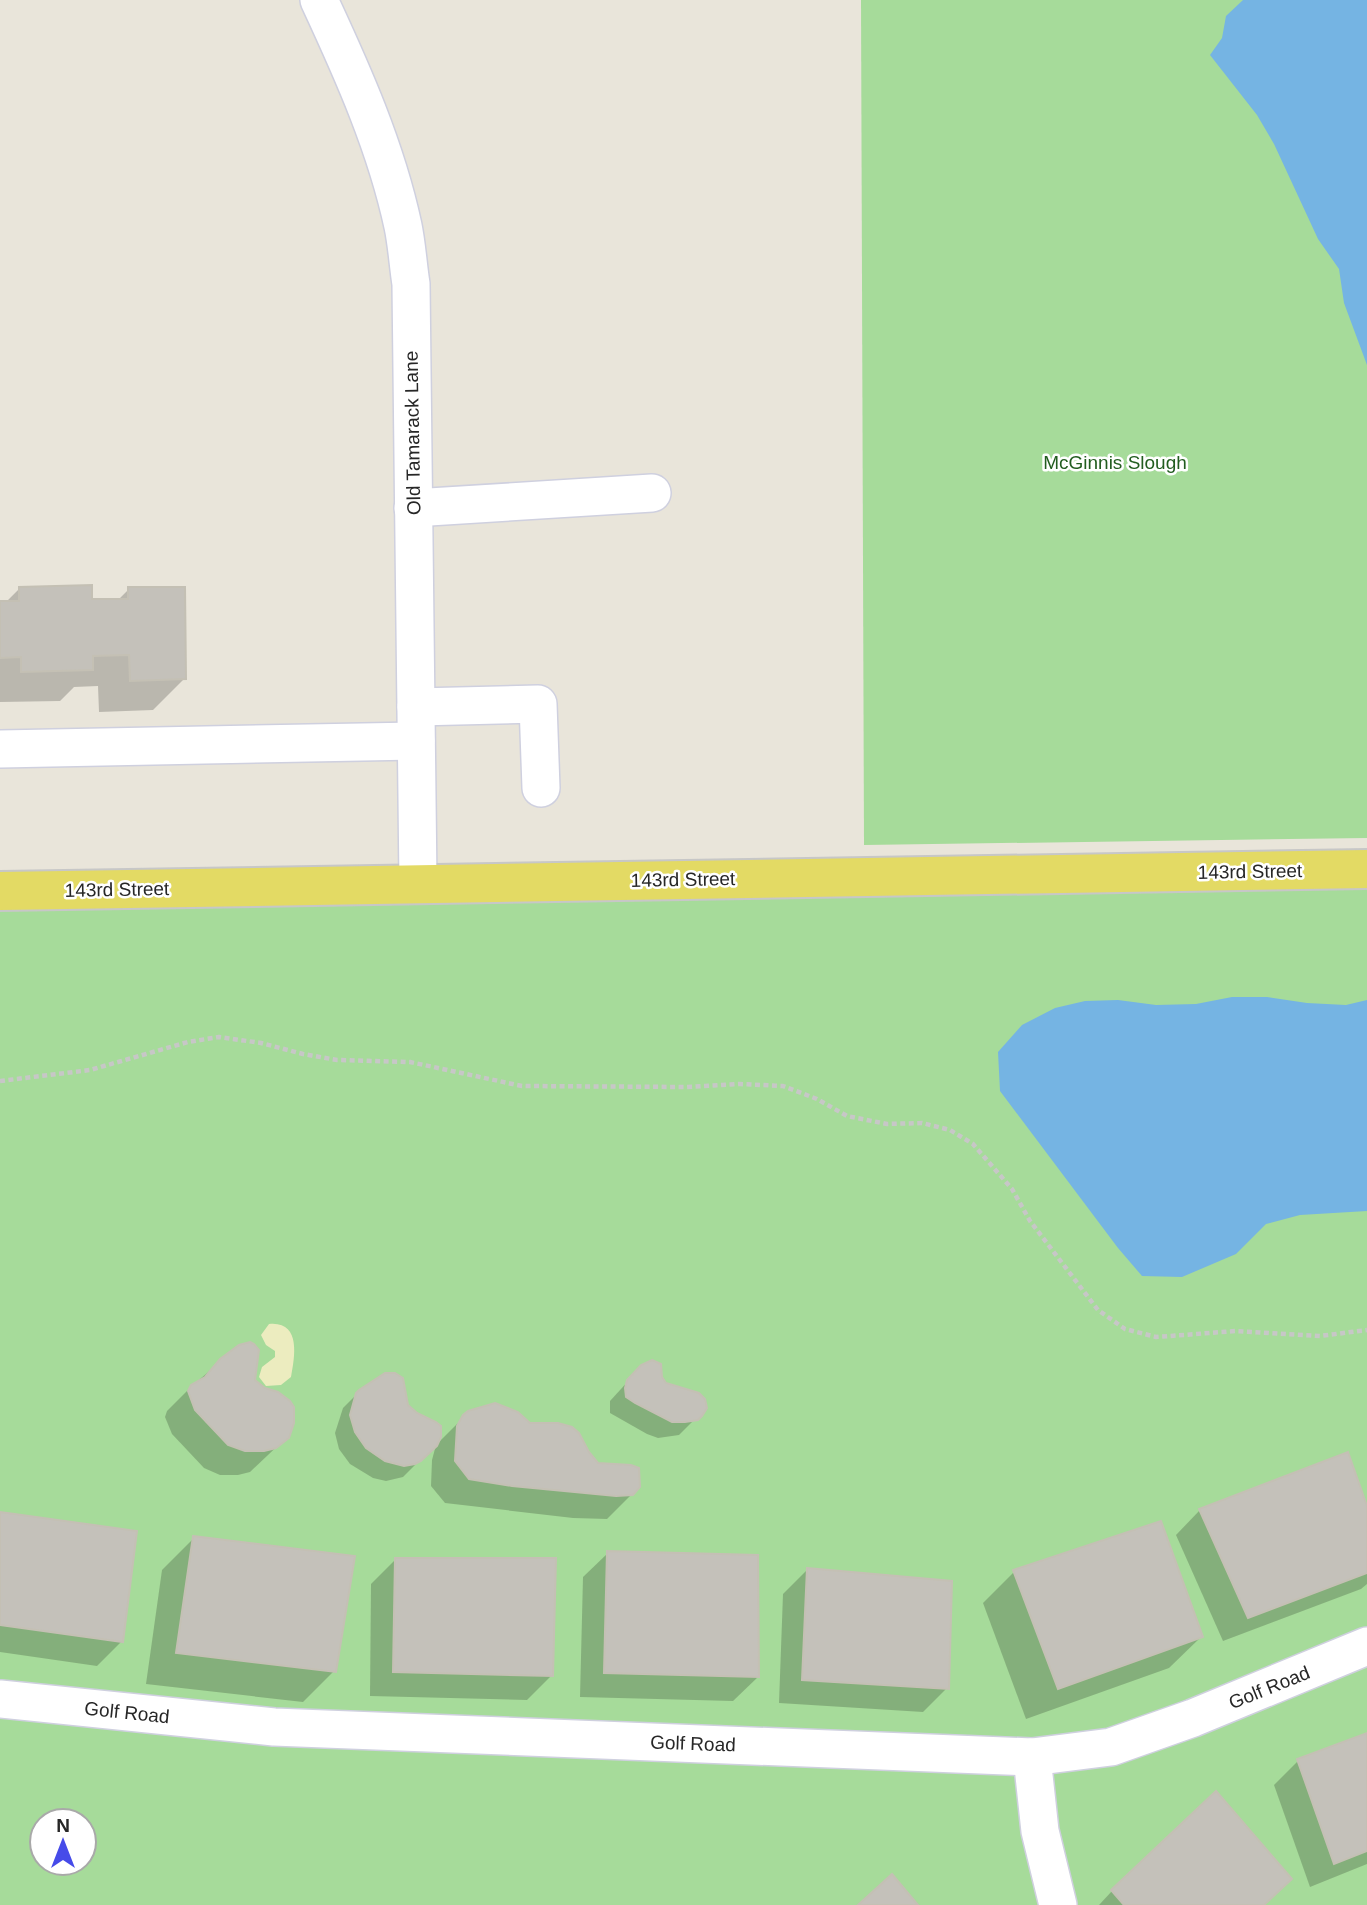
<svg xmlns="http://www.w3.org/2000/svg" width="1367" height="1905" font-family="Arial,sans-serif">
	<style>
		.green { fill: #a6db9a; fill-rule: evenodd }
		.sand { fill: #ececbf }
		.water { fill: #75b4e3 }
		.shadow { fill: #0003 }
		.building { fill: #c4c1ba; stroke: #c4c0b4; stroke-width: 2 }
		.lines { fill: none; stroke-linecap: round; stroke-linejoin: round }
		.minor-casing { stroke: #cfd0df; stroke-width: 40 }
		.major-casing { stroke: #c7c7c7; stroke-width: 42 }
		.path { stroke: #c7c7c7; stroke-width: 4.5; stroke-dasharray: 5 3.5; stroke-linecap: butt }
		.minor { stroke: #fff; stroke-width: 37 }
		.major { stroke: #e3da64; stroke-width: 38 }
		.labels { text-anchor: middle; stroke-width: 5; stroke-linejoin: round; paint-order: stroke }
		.street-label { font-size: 19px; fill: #272727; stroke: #fff }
		.park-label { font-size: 19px; fill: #225d1f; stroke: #fff }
	</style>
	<rect width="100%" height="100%" fill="#e9e5da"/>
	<g class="green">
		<polygon points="861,0 1367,0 1367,838 864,845"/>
		<path d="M1367 887V1905H0V907ZM42 1821H84V1863H42Z"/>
	</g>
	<path class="sand" d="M269 1324C301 1321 295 1356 291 1377L281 1385 266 1386 259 1377 262 1367 275 1357V1351L266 1345 261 1335Z"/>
	<g class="water">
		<polygon points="1243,0 1367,0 1367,365 1344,303 1339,269 1318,239 1274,144 1257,115 1210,55 1222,38 1226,16"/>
		<polygon points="1232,997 1267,997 1307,1003 1346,1005 1367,1000 1367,1211 1300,1215 1266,1224 1236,1254 1182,1277 1142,1276 1118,1248 1000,1091 998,1052 1022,1025 1055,1008 1085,1001 1118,1000 1156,1005 1196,1004"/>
	</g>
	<g class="shadow">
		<polygon points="20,588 90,601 117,601 129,589 185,678 153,710 99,712 98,686 74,687 60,701 0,702 0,603 5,603"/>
		<polygon points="221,1361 253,1381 287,1437 250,1472 238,1475 220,1475 204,1468 172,1434 165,1417 167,1411 192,1386"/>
		<polygon points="642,1366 660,1377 696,1418 679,1435 658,1438 647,1434 610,1413 610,1401"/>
		<polygon points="360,1391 407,1406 435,1445 403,1477 386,1481 373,1478 350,1464 339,1449 335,1433 343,1408"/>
		<polygon points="469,1412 529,1424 587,1453 632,1494 607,1519 573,1518 445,1503 431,1486 432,1460 436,1445"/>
		<polygon points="1200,1510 1367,1511 1367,1584 1361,1589 1223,1641 1176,1535"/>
		<polygon points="0,1514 121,1642 97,1666 0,1652"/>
		<polygon points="194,1538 334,1671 303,1702 146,1684 162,1570"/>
		<polygon points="608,1553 758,1677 733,1701 580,1697 583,1577"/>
		<polygon points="396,1559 552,1675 527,1700 370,1696 371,1584"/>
		<polygon points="807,1570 947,1688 923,1712 779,1703 783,1594"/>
		<polygon points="1014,1572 1201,1637 1169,1668 1026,1719 983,1603"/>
		<polygon points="1367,1735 1367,1864 1310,1887 1274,1785 1298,1761"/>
		<polygon points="1112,1891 1263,1905 1099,1905"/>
	</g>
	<g class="building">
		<polygon points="92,585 92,599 128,599 128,587 185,587 186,679 130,681 129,655 93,656 93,670 21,672 21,657 0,658 0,601 19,601 19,587"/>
		<polygon points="250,1342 254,1344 259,1350 255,1380 265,1388 278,1392 290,1401 294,1407 294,1423 289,1438 276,1448 264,1451 245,1451 228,1445 195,1410 188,1391 191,1385 205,1377 220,1359 239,1345"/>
		<polygon points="652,1360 661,1364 662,1377 666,1383 699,1393 705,1399 707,1408 702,1416 698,1420 685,1422 672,1422 635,1403 626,1397 625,1388 627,1380 641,1365"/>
		<polygon points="385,1373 395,1373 403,1378 408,1405 417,1413 436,1422 441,1426 441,1437 437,1446 421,1461 415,1464 404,1466 385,1461 366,1448 355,1432 350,1415 356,1393 359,1390"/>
		<polygon points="495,1403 518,1412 530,1423 558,1423 572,1427 579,1433 589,1452 598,1463 631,1465 639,1468 640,1487 633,1495 616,1496 512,1486 469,1479 455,1461 457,1426 463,1415 468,1411"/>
		<polygon points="1348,1452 1367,1506 1367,1573 1248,1618 1199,1509"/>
		<polygon points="0,1512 137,1531 123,1642 0,1625"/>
		<polygon points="1161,1521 1203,1637 1058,1689 1013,1570"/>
		<polygon points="193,1536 355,1556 336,1672 176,1653"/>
		<polygon points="607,1551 758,1555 759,1677 604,1673"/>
		<polygon points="395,1558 556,1558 553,1676 393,1672"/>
		<polygon points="807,1568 952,1581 949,1689 802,1680"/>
		<polygon points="1367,1733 1367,1851 1334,1864 1297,1759"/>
		<polygon points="1216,1791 1292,1879 1264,1905 1124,1905 1111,1890"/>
		<polygon points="892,1874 918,1905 858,1905"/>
	</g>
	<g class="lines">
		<g class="minor-casing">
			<g id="minor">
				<path d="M319 0C353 73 386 147 403 226 407 245 408 265 411 284L418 883"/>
				<polyline points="413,508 652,493"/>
				<polyline points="416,707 538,704 541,788"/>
				<polyline points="0,749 416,741"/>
				<polyline points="0,1699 274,1727 1032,1757 1111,1747 1193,1718 1367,1646"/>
				<polyline points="1032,1757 1040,1831 1058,1905"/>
			</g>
		</g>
		<g class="major-casing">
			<polyline id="major" points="0,891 1367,869"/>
		</g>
		<polyline class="path" points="0,1081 90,1070 188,1042 219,1037 261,1043 303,1054 337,1060 410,1062 522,1086 687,1087 740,1084 783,1086 817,1099 847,1116 887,1124 922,1123 950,1130 973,1144 1012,1189 1030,1221 1098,1310 1125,1329 1156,1337 1236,1331 1320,1336 1367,1330"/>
		<use href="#minor" class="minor"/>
		<use href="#major" class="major"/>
	</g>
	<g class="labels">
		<g class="street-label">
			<text transform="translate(412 433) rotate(-91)" y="7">Old Tamarack Lane</text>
			<text transform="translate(1250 871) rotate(-1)" y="7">143rd Street</text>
			<text transform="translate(683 879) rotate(-1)" y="7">143rd Street</text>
			<text transform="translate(117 889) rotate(-1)" y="7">143rd Street</text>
			<text transform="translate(1269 1687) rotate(-22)" y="7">Golf Road</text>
			<text transform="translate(127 1712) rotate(6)" y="7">Golf Road</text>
			<text transform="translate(693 1743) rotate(2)" y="7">Golf Road</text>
		</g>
		<g class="park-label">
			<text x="1115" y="469">McGinnis Slough</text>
		</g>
	</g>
	<g transform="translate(63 1842)"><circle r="33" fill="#ffffff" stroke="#a9a9a9" stroke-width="2"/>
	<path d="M0-5L12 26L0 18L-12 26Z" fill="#464be9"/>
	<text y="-10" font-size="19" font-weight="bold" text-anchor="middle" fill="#272727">N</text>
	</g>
</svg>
